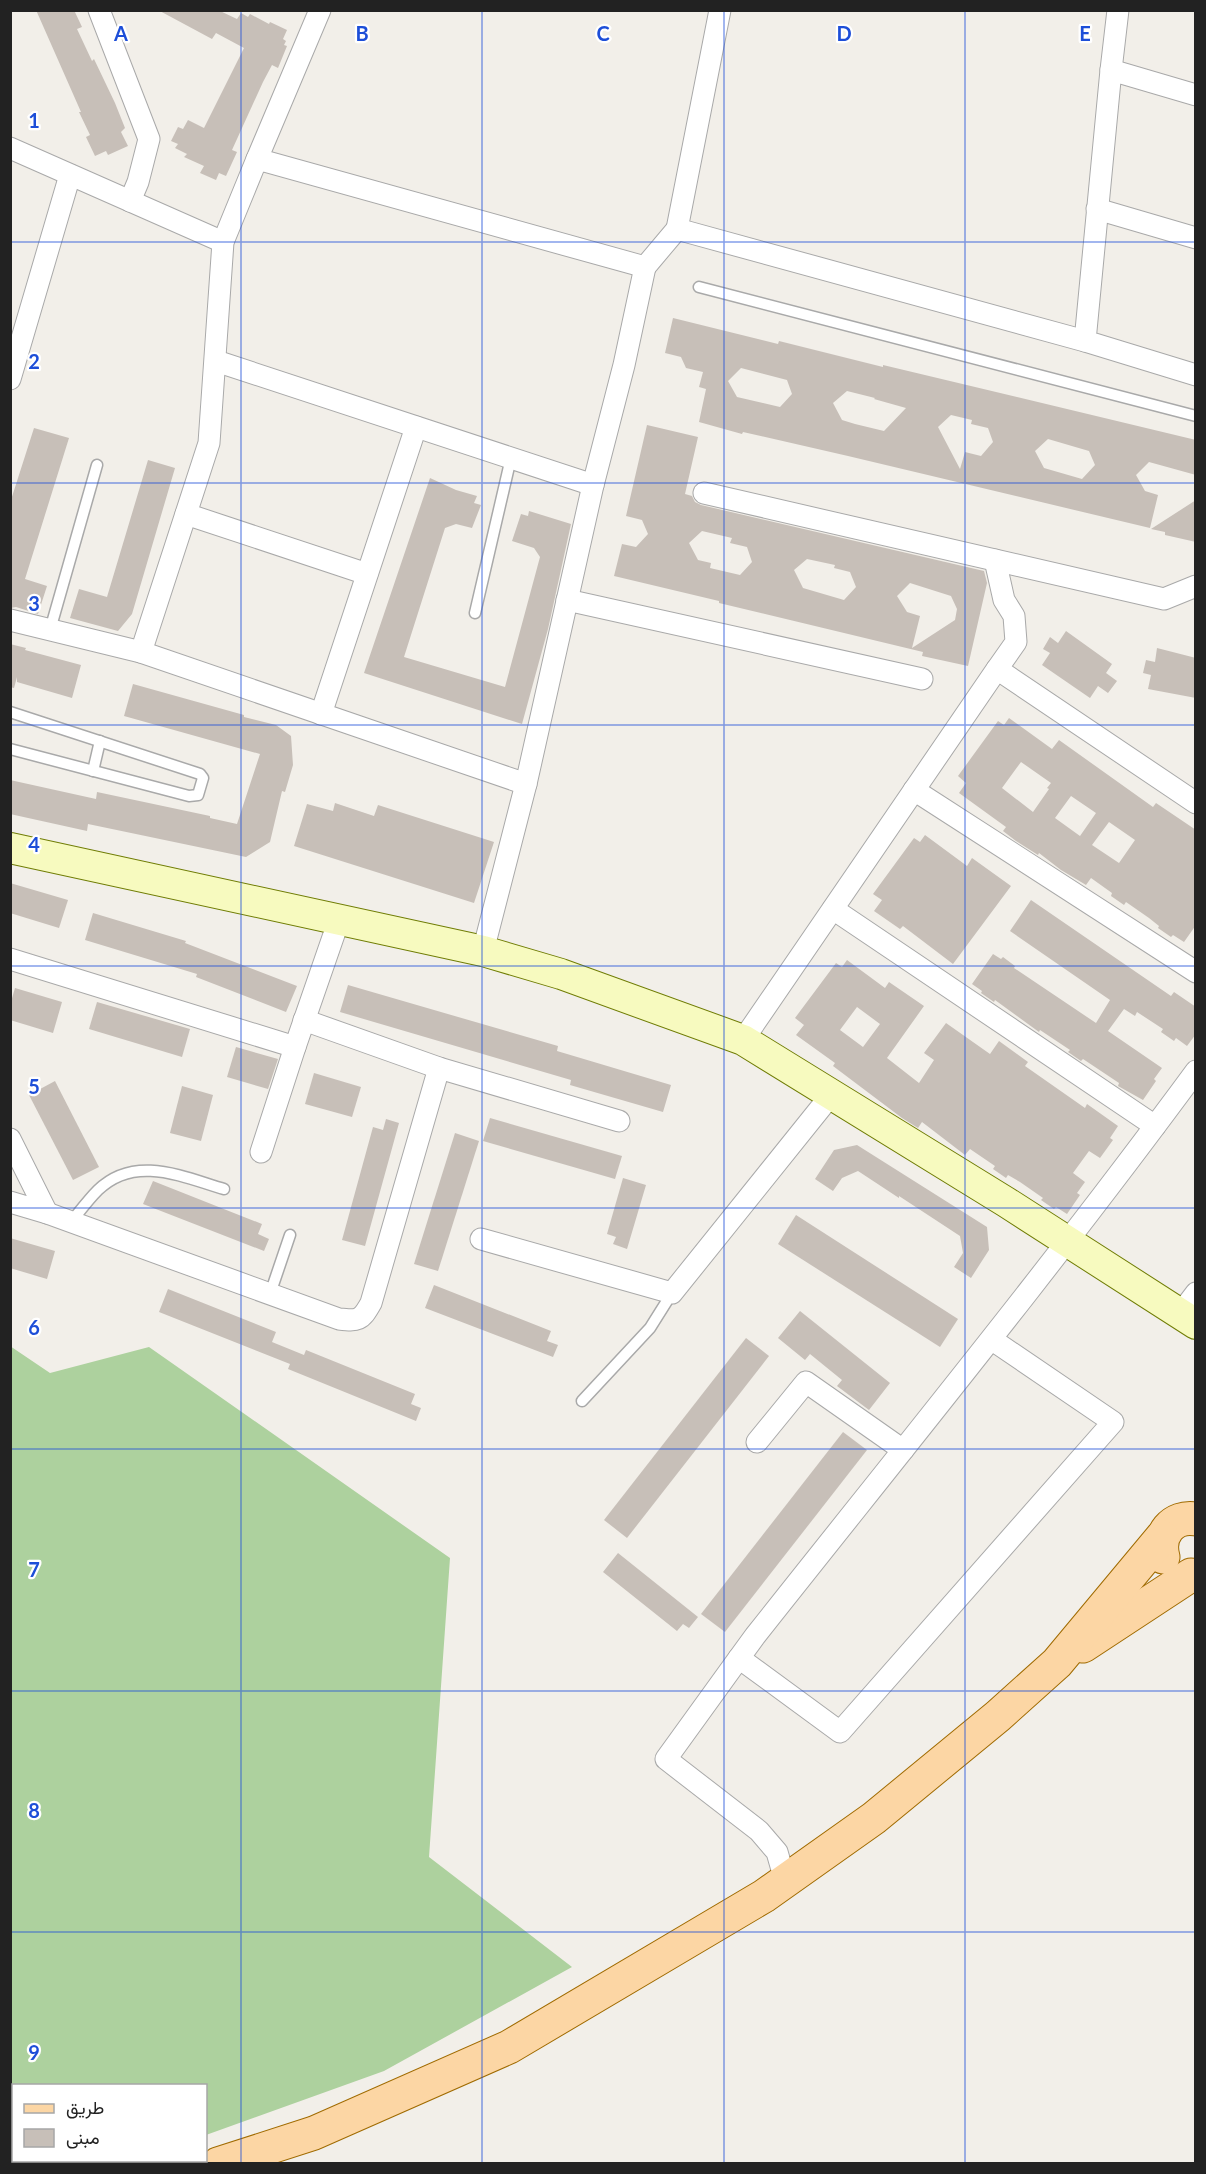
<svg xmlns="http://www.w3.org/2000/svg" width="1206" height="2174" font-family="Lato,Vazirmatn,sans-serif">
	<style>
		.forest { fill: #add19e }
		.building { fill: #c7bfb8; fill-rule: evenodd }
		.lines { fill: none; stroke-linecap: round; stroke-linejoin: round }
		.lane-casing { stroke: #a9a9a9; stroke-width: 13 }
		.street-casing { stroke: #a9a9a9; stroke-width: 23 }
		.secondary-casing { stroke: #707d05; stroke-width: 32 }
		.primary-casing { stroke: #a06b00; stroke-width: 35 }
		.lane { stroke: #fff; stroke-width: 10 }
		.street { stroke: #fff; stroke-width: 21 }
		.secondary { stroke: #f7fabf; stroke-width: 30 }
		.primary { stroke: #fcd6a4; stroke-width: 33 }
		.grid { fill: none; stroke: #1d4ed8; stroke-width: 1.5; stroke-opacity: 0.55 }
		.grid-label { font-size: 20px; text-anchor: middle; font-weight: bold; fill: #1d4ed8; stroke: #fff; stroke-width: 4.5; stroke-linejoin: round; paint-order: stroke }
	</style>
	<rect width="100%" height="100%" fill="#f2efe9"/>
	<polygon class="forest" points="10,1346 50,1373 149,1347 450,1558 429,1857 572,1967 384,2071 206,2135 206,2086 14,2086 14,2160 133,2161 125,2164 11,2163"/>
	<g class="building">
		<polygon points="36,10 74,10 82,27 77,29 92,61 94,59 115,103 125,128 121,132 128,146 108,155 106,151 95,156 86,137 90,135 79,112 81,112"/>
		<polygon points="158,10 218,10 237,19 241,13 248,17 250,14 269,24 270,22 287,30 283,39 286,41 284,45 287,46 278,68 272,65 263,82 232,150 237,152 226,176 219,173 216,180 200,173 204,166 184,157 187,154 175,148 178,144 171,141 178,127 183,129 188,120 204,128 244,48 216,33 212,39"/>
		<path d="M673 318 778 344 779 341 883 367V365L1196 440V475L1149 462 1136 475 1145 491 1158 495 1150 528 848 456 743 432 742 434 699 422 706 389 699 387 703 372 686 368 681 357 665 353ZM741 368 787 380 792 394 780 407 737 397 728 381ZM847 391 875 398 874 399 906 408 884 431 855 424 842 420 833 403ZM951 415 972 420 971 424 988 428 993 442 981 456 965 452 960 469 938 427ZM1048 439 1089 451 1095 465 1082 479 1044 468 1035 451Z"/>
		<path d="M647 425 698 437 685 494 692 496 695 502 701 505 984 571 987 583 968 666 922 656 923 652 719 603V601L614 576 622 544 636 547 648 534 642 520 626 516ZM702 531 732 538 730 543 747 547 752 562 740 575 710 568 711 563 698 560 689 543ZM807 559 835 565 834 568 850 572 856 587 844 600 803 588 794 570ZM910 583 951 596 957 609 955 620 912 648 920 616 907 612 897 596Z"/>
		<polygon points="34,428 69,438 25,579 47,586 38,614 16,607 10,608 10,503"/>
		<polygon points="148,460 175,468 132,614 118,631 70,618 79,589 107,597"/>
		<polygon points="430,478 456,490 477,496 474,503 481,505 472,528 456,524 445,528 404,657 505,687 540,557 534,548 512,541 521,514 528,516 529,511 571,524 548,629 522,724 364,673"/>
		<polygon points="1196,500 1196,542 1165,535 1165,532 1151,529"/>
		<polygon points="1066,631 1112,664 1106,673 1117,681 1108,693 1098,686 1090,698 1042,665 1050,653 1043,649 1050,637 1058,643"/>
		<polygon points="10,644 26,648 25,650 81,665 72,698 17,682 17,677 14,688 10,687"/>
		<polygon points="1157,648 1196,658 1196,698 1148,689 1151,675 1143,673 1146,660 1155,662"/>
		<polygon points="133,684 244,715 244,717 276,725 291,736 293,765 285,792 282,791 270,842 246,857 88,824 87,831 10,814 10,780 96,799 97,792 210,816 210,818 237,824 260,754 124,716"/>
		<path d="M1009 718 1052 749 1059 740 1153 807 1156 803 1196 830V925L1184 942 1173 935 1171 937 1158 928 1159 926 1149 918 1126 902 1124 905 1111 896 1112 893 1091 878 1086 885 1061 870 1039 853 1038 855 1016 841 1003 831 1006 827 959 793 966 783 958 776 998 721 1004 725ZM1021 762 1051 783 1047 788 1049 789 1033 812 1002 788ZM1071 796 1096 813 1080 836 1055 818ZM1109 822 1135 840 1119 863 1092 845Z"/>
		<polygon points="335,803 374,816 378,805 494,842 474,903 294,846 307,804 333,811"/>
		<polygon points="925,835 967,866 972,858 1011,886 953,964 903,926 900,929 874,911 882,900 873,894 914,838 920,842"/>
		<polygon points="10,883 68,900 59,928 10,913"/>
		<polygon points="1031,900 1171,996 1174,992 1196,1007 1196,1034 1187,1046 1176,1038 1174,1041 1161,1032 1163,1029 1137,1012 1135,1016 1124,1009 1108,1031 1162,1068 1154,1079 1156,1081 1143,1100 1118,1086 1119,1083 1083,1059 1081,1061 1068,1052 1070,1050 1040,1030 1039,1032 995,1000 994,1002 981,993 982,991 972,984 993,954 1001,959 1003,957 1015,966 1014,968 1096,1023 1110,1000 1010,931"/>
		<polygon points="93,913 186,941 185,943 297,986 286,1012 196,977 197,974 85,940"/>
		<path d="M847 960 885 988 889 982 924 1006 887 1058 919 1083 934 1060 924 1053 946 1023 990 1054 999 1041 1028 1062 1025 1066 1085 1108 1087 1104 1118 1126 1110 1138 1113 1140 1100 1158 1089 1151 1073 1173 1085 1182 1077 1193 1080 1195 1067 1214 1056 1207 1054 1209 1041 1200 1043 1198 1020 1182 1008 1175 1006 1178 993 1169 995 1166 970 1149 965 1155 922 1122 918 1128 902 1118 833 1066 835 1063 796 1035 804 1025 795 1018 836 963 842 967ZM857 1007 880 1024 863 1047 840 1030Z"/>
		<polygon points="348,985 558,1046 557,1051 671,1085 663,1112 570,1085 571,1080 340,1012"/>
		<polygon points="15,988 62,1002 53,1033 10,1020 10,1005"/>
		<polygon points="97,1002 190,1029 182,1057 89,1029"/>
		<polygon points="236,1047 278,1059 268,1089 227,1077"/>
		<polygon points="314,1073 361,1087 352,1117 305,1104"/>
		<polygon points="55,1081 99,1167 73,1180 29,1095"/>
		<polygon points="182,1086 213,1095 201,1141 170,1133"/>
		<polygon points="490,1118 622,1156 615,1179 483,1141"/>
		<polygon points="386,1119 399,1123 365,1246 342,1240 373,1127 383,1130"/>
		<polygon points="455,1133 479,1141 438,1271 414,1264"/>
		<polygon points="857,1145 987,1227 989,1250 971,1278 954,1267 963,1253 960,1236 899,1196 899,1198 858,1171 842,1178 833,1191 815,1179 834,1150"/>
		<polygon points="623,1178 646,1185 627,1249 613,1244 616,1237 607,1234"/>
		<polygon points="153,1181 262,1224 258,1234 269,1239 264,1251 143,1204"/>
		<polygon points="796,1215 958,1319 940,1347 778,1244"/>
		<polygon points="10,1238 55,1251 47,1279 10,1268"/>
		<polygon points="434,1285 551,1331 547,1341 558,1345 553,1357 425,1308"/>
		<polygon points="168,1289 276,1332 272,1342 304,1355 306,1350 415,1394 411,1404 421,1408 416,1421 288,1369 290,1364 159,1312"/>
		<polygon points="800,1311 890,1383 869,1410 837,1386 842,1380 810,1354 805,1360 778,1338"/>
		<polygon points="746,1338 769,1356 627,1538 604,1520"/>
		<polygon points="843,1432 867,1450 725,1632 701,1614"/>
		<polygon points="618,1553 698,1617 689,1628 683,1624 677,1631 603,1572"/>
	</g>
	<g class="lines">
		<g class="lane-casing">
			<g id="lane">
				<polyline points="699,287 1196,416"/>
				<polyline points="475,613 511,458"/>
				<polyline points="50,630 97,465"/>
				<polyline points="10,712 200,774 203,778 198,795 189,796 10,749"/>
				<polyline points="93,771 100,741"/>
				<path d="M71 1222C80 1211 88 1200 98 1190 135 1154 183 1177 224 1189"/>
				<polyline points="270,1294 290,1235"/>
				<polyline points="582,1401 650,1328 672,1293"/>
			</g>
		</g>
		<g class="street-casing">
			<g id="street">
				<polyline points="99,10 149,139 138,182 130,201"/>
				<polyline points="1111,70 1118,10"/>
				<polyline points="1196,95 1111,70 1085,341 1196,375"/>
				<polyline points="10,148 223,242"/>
				<polyline points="257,159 320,10"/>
				<polyline points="1097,209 1196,238"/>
				<polyline points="677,229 720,10"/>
				<polyline points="216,361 593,485 624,365 645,267"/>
				<polyline points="10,379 70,175"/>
				<polyline points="704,493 1164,599 1196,586"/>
				<polyline points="186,514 367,574"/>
				<polyline points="995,560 1004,600 1014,616 1016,642 997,669"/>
				<polyline points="567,600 922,679"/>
				<polyline points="10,620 141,652 209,443 223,242 257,159 645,267 677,229 1085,341"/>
				<polyline points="141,652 526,784 593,485"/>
				<polyline points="321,714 416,427"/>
				<polyline points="914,790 1196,972"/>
				<polyline points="833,909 1155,1126"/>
				<polyline points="483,951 526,784"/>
				<polyline points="10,959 295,1047 339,920"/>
				<polyline points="304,1020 439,1068 619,1121"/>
				<polyline points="743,1040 997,669 1196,803"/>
				<polyline points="10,1139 47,1213 10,1202"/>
				<polyline points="261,1152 295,1047"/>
				<path d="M47 1213 339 1319C358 1321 361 1321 371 1303L439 1068"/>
				<polyline points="481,1239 672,1293 831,1095"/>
				<polyline points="1180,1314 1196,1293"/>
				<path d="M991 1339 1113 1422 840 1732 739 1658 755 1636C903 1449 1054 1264 1196 1071"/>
				<polyline points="757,1442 806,1382 903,1450"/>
				<polyline points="739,1658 666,1759 759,1831 777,1852 785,1880"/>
			</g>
		</g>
		<g class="secondary-casing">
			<polyline id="secondary" points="10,848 483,951 561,974 743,1040 1006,1202 1196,1324"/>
		</g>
		<g class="primary-casing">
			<g id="primary">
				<path d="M1163 1557C1157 1535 1172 1515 1196 1519"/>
				<polyline points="1083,1646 1191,1575"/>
				<polyline points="218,2164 314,2133 509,2047 764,1896 874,1818 998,1716 1057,1663 1162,1537"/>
			</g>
		</g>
		<use href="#lane" class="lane"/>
		<use href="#street" class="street"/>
		<use href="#secondary" class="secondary"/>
		<use href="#primary" class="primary"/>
	</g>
	<path class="grid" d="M241 10V2164M482 10V2164M724 10V2164M965 10V2164M10 242H1196M10 483H1196M10 725H1196M10 966H1196M10 1208H1196M10 1449H1196M10 1691H1196M10 1932H1196"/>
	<g class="grid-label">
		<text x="121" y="41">A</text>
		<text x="362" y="41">B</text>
		<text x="603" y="41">C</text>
		<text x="844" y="41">D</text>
		<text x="1085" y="41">E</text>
		<text x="34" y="128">1</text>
		<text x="34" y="369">2</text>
		<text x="34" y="611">3</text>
		<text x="34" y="852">4</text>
		<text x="34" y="1094">5</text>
		<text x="34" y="1335">6</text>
		<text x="34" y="1577">7</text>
		<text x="34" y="1818">8</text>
		<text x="34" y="2060">9</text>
	</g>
	<rect width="1206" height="2174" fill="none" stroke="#222222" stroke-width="24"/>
	<rect x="12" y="2084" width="195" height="78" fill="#ffffff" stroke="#a7a7a7" stroke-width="1.5"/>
	<rect x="24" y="2104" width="30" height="9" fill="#fcd6a4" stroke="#a7a7a7" stroke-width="1.5"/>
	<text x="66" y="2114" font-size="18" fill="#222222">طريق</text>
	<rect x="24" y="2129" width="30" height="18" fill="#c7bfb8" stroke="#a7a7a7" stroke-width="1.5"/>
	<text x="66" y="2144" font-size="18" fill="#222222">مبنى</text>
</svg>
